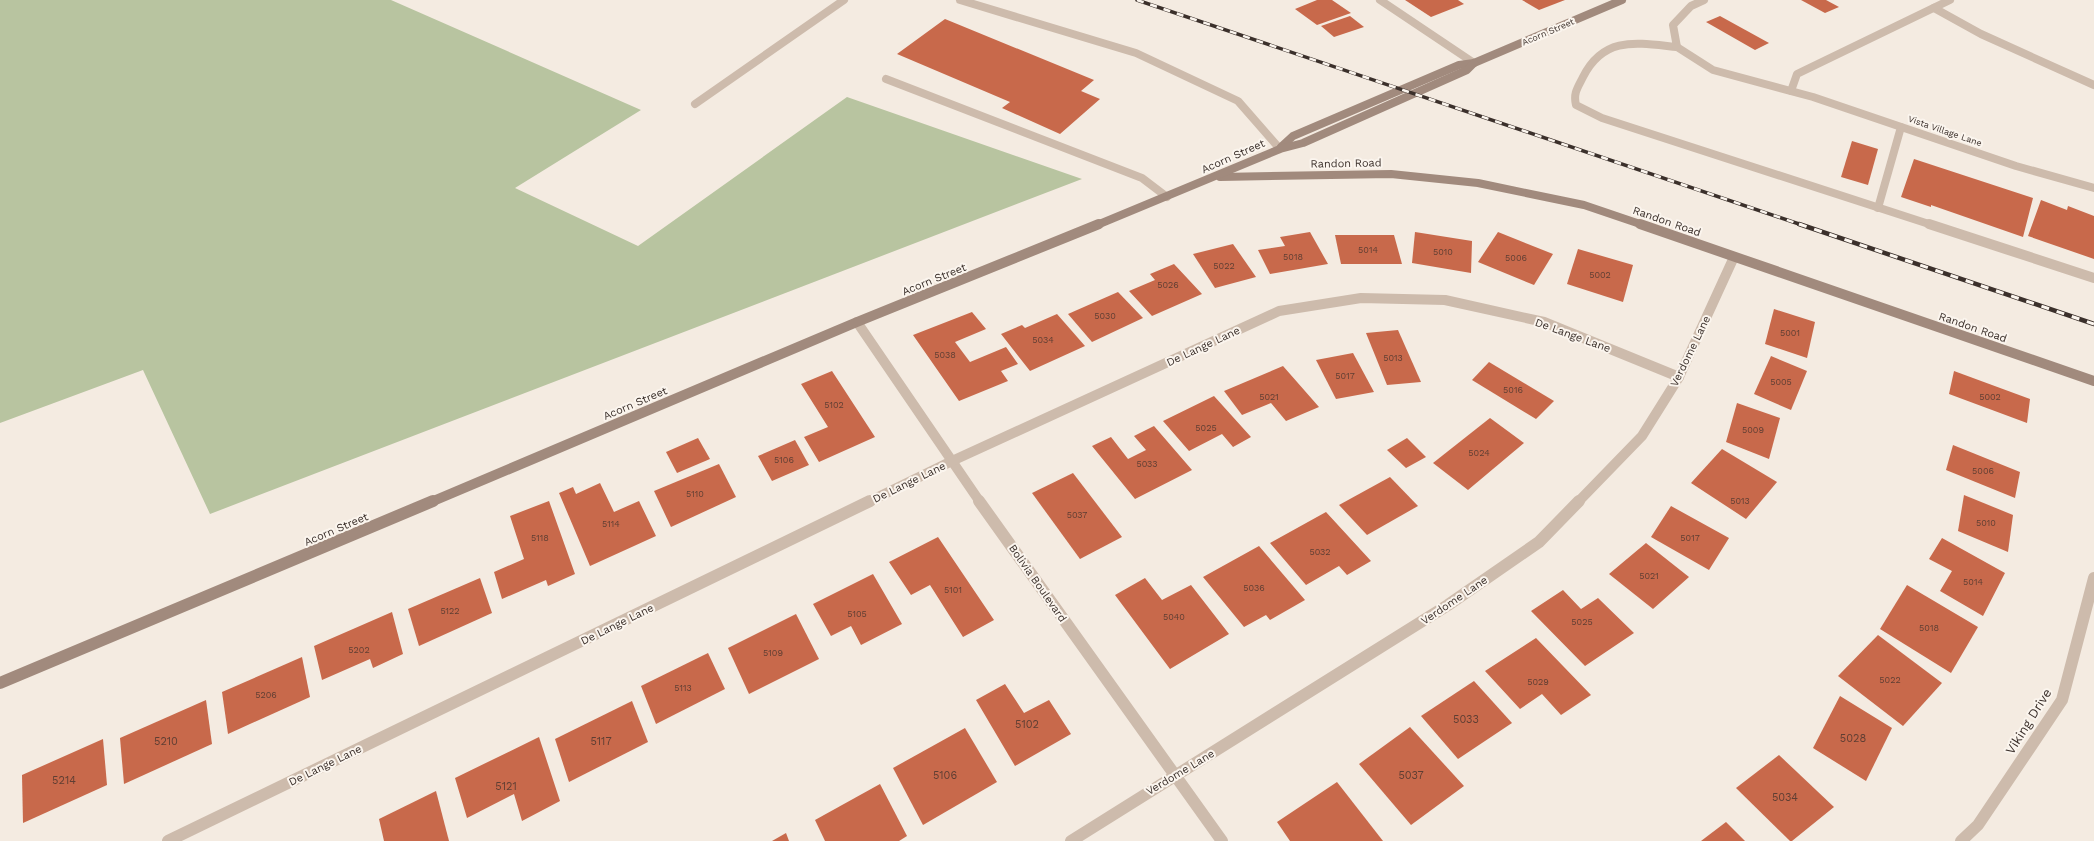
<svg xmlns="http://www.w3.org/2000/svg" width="2094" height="841" font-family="'Work Sans',sans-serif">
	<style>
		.green { fill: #b8c4a0 }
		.building { fill: #c8694b }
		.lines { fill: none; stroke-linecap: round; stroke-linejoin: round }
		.lane-far1 { stroke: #cdbbac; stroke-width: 8 }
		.lane { stroke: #cdbbac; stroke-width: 10 }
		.street-far2 { stroke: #cdbbac; stroke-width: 8 }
		.street-far1 { stroke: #cdbbac; stroke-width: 10 }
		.street { stroke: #cdbbac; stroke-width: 12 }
		.secondary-far2 { stroke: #a18a7d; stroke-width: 8 }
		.secondary-far1 { stroke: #a18a7d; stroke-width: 10 }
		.secondary { stroke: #a18a7d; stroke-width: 12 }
		.rail-far1-casing { stroke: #3b302b; stroke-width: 3.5 }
		.rail-casing { stroke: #3b302b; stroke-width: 4.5 }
		.rail-far1 { stroke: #fbf5ee; stroke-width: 2.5; stroke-dasharray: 7; stroke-linecap: butt }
		.rail { stroke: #fbf5ee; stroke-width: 3; stroke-dasharray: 8; stroke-linecap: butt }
		.labels { text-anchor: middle; stroke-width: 4; stroke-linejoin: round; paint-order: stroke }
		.far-street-label { font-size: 9px; fill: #3b302b; stroke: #fbf5ee }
		.number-label { font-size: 9px; fill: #5e3e33 }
		.street-label { font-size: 11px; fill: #3b302b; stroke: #fbf5ee }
		.near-number-label { font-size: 11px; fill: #5e3e33 }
		.near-street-label { font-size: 13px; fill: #3b302b; stroke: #fbf5ee }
	</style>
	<rect width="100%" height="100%" fill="#f4ebe1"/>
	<polygon class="green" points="0,0 391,0 641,110 515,188 638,246 847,97 1082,179 210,514 143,370 0,423"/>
	<g class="building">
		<polygon points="1317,0 1332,0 1351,13 1317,25 1295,9"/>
		<polygon points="1405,0 1458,0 1464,4 1431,17"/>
		<polygon points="1522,0 1565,0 1539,10"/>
		<polygon points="1801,0 1826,0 1839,7 1825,13"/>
		<polygon points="1350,16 1364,27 1334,37 1321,26"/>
		<polygon points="1720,16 1769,43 1755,50 1706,22"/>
		<polygon points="945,19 1094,80 1081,91 1100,99 1060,134 1002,108 1010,102 897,54"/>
		<polygon points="1852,141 1878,149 1868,185 1841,177"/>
		<polygon points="1914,159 2033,198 2023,237 1931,205 1931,207 1901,197"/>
		<polygon points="2041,200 2067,210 2068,206 2094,216 2094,259 2028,236"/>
		<polygon points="1310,232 1328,264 1270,274 1258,250 1285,246 1280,237"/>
		<polygon points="1415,232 1472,241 1471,273 1412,263"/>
		<polygon points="1498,232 1553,254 1534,285 1478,262"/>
		<polygon points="1335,235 1394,235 1402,264 1341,264"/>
		<polygon points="1233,244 1256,277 1215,288 1193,254"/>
		<polygon points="1578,249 1633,265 1623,302 1567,284"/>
		<polygon points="1174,264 1202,294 1152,316 1129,291 1155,280 1150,274"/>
		<polygon points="1118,292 1143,318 1092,342 1068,314"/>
		<polygon points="1774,309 1815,322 1807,358 1765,344"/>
		<polygon points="972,312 986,329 955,342 970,362 1006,347 1018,364 1001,371 1008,381 959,401 913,335"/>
		<polygon points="1057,314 1085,346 1030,371 1001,334 1022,325 1025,328"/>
		<polygon points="1398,330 1421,382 1387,385 1366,333"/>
		<polygon points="1353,353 1374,392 1336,399 1316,360"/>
		<polygon points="1771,356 1807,371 1791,410 1754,394"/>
		<polygon points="1489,362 1554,401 1536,419 1472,380"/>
		<polygon points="1283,366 1319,407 1286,421 1271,403 1242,415 1224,391"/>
		<polygon points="832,371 875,437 819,462 804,437 828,427 801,384"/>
		<polygon points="1954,371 2030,399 2027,423 1949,394"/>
		<polygon points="1214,396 1251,437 1233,447 1222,434 1189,451 1163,421"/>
		<polygon points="1737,403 1780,418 1769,459 1726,442"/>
		<polygon points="1490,418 1524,443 1468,490 1433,463"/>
		<polygon points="1154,426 1192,470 1135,499 1092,446 1111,437 1128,459 1146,450 1134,436"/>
		<polygon points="698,438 710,459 677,473 666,452"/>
		<polygon points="1407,438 1426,457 1406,468 1387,450"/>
		<polygon points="795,440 809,465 772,481 758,456"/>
		<polygon points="1953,445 2020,472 2015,498 1946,470"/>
		<polygon points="1722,449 1777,482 1746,519 1691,483"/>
		<polygon points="719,464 736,497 671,527 654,491"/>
		<polygon points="1073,473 1122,537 1080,559 1032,493"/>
		<polygon points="1390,477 1418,506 1367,535 1339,505"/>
		<polygon points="600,483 614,512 639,501 656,536 590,566 559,493 573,487 576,494"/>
		<polygon points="1964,495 2013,515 2008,552 1958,531"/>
		<polygon points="549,501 575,574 548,586 546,580 502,599 494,572 524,559 510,516"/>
		<polygon points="1671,506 1729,538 1709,570 1651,537"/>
		<polygon points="1326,512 1371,561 1347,575 1339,566 1306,585 1270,543"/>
		<polygon points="938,537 994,620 963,637 930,585 911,595 889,562"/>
		<polygon points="1942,538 2005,573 1983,616 1940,591 1952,571 1929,559"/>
		<polygon points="1646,543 1689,577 1653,609 1609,574"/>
		<polygon points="1259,546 1305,600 1270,620 1266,615 1244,627 1203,577"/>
		<polygon points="873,574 902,624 861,645 851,626 831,636 813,604"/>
		<polygon points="480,578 492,613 419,646 408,609"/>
		<polygon points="1145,578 1162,600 1191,585 1229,634 1170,669 1115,595"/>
		<polygon points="1907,585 1978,627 1951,673 1880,629"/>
		<polygon points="1563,590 1581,609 1598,598 1634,633 1585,666 1531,611"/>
		<polygon points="392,612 403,654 373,668 370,659 322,680 314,646"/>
		<polygon points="796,614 819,659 749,694 728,648"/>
		<polygon points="1878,635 1942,683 1903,726 1838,676"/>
		<polygon points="1536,638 1591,695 1561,715 1542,694 1520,709 1485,671"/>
		<polygon points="708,653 725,689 656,724 641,686"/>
		<polygon points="302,657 310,697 228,734 222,692"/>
		<polygon points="1474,681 1512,723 1458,759 1421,716"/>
		<polygon points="1005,684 1024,713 1049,700 1071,734 1015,766 976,700"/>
		<polygon points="1840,696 1892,728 1866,781 1813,748"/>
		<polygon points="206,700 212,744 124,784 120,738"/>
		<polygon points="632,701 648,742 569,782 555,739"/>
		<polygon points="1410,727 1464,786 1411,825 1359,764"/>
		<polygon points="965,728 997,782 923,825 893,768"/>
		<polygon points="539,737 560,801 522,821 514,794 467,818 455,778"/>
		<polygon points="103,739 107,785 23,823 22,775"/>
		<polygon points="1779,755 1834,807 1792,841 1790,841 1736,788"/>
		<polygon points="1337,782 1383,841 1290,841 1277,822"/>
		<polygon points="880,784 907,836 899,841 825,841 815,820"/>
		<polygon points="436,791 449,841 384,841 379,819"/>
		<polygon points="1726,822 1745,841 1701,841"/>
		<polygon points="786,833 789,841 772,841"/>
	</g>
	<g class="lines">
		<g class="lane-far1">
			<polyline points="960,0 1136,53 1238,101 1280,149"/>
			<path d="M1704 0 1691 6 1673 25 1677 47C1638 43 1604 35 1583 77 1578 87 1573 93 1576 105L1602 118 1932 225"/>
			<polyline points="886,79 1142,178 1167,197"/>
			<polyline points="695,104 844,0"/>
			<polyline points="1878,208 1901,127"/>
		</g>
		<polyline class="lane" points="1929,224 2094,278"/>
		<g class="street-far2">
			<polyline points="1380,0 1474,63"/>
			<polyline points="1934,8 1981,34 2094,85"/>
			<polyline points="1677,47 1713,70 1813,97 2016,166 2094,188"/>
			<polyline points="1791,91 1797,74 1950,0"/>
		</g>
		<g class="street-far1">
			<polyline points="857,322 980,502"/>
			<polyline points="868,502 952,461 1279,311 1361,298 1445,300 1544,322 1679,377"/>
			<polyline points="1578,502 1642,436 1679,377 1734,257"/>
		</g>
		<g class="street">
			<polyline points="979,501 1222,841"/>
			<polyline points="168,841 870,501"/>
			<polyline points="1071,841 1448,605 1539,542 1579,501"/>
			<polyline points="1961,841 1978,825 2062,700 2094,578"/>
		</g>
		<g class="secondary-far2">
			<polyline points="1281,147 1293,136 1459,65 1474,63 1622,0"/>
			<polyline points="1220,177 1391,174 1478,183 1584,205 1643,225"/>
			<polyline points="1097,225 1280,149 1303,143 1467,70 1474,63"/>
		</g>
		<g class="secondary-far1">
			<polyline points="1640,224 2094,381"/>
			<polyline points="431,502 857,322 1099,224"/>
		</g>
		<polyline class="secondary" points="0,683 433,501"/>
		<g class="rail-far1-casing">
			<polyline id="rail-far1" points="1137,0 1802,225"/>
		</g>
		<g class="rail-casing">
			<polyline id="rail" points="1799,224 2094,324"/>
		</g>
		<use href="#rail-far1" class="rail-far1"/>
		<use href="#rail" class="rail"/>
	</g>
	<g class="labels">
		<g class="far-street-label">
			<text transform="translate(1548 32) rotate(-23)" y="3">Acorn Street</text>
			<text transform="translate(1945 131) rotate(19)" y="3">Vista Village Lane</text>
		</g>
		<g class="number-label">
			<text x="1368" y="253">5014</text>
			<text x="1443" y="255">5010</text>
			<text x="1293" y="260">5018</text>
			<text x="1516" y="261">5006</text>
			<text x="1224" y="269">5022</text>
			<text x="1600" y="278">5002</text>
			<text x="1168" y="288">5026</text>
			<text x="1105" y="319">5030</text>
			<text x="1790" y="336">5001</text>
			<text x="1043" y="343">5034</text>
			<text x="945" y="358">5038</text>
			<text x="1393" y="361">5013</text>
			<text x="1345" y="379">5017</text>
			<text x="1781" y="385">5005</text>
			<text x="1513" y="393">5016</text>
			<text x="1269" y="400">5021</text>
			<text x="1990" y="400">5002</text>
			<text x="834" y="408">5102</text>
			<text x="1206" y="431">5025</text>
			<text x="1753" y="433">5009</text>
			<text x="1479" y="456">5024</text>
			<text x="784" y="463">5106</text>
			<text x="1147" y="467">5033</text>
			<text x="1983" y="474">5006</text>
			<text x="695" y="497">5110</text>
			<text x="1740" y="504">5013</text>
			<text x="1077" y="518">5037</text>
			<text x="1986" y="526">5010</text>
			<text x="611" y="527">5114</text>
			<text x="540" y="541">5118</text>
			<text x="1690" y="541">5017</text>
			<text x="1320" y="555">5032</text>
			<text x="1649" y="579">5021</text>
			<text x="1973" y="585">5014</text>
			<text x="1254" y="591">5036</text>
			<text x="953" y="593">5101</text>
			<text x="450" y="614">5122</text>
			<text x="857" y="617">5105</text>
			<text x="1174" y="620">5040</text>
			<text x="1582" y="625">5025</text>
			<text x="1929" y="631">5018</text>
			<text x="359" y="653">5202</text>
			<text x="773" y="656">5109</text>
			<text x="1890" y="683">5022</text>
			<text x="1538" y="685">5029</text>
			<text x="683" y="691">5113</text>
			<text x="266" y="698">5206</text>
		</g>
		<g class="street-label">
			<text transform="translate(1233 156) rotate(-24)" y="4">Acorn Street</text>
			<text transform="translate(1346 163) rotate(-1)" y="4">Randon Road</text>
			<text transform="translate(1667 221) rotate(19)" y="4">Randon Road</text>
			<text transform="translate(934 279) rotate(-22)" y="4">Acorn Street</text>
			<text transform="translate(1973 327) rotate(19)" y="4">Randon Road</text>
			<text transform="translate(1573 335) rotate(20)" y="4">De Lange Lane</text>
			<text transform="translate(1203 346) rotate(-25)" y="4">De Lange Lane</text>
			<text transform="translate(1690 351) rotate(-64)" y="4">Verdome Lane</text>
			<text transform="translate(635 403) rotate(-23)" y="4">Acorn Street</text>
			<text transform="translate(909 482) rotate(-26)" y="4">De Lange Lane</text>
			<text transform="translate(336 529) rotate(-23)" y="4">Acorn Street</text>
			<text transform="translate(1038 583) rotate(55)" y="4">Bolivia Boulevard</text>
			<text transform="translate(1454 600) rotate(-34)" y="4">Verdome Lane</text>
			<text transform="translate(617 624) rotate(-26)" y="4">De Lange Lane</text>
			<text transform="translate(325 765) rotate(-26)" y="4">De Lange Lane</text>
			<text transform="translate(1180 772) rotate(-31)" y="4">Verdome Lane</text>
		</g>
		<g class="near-number-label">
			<text x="1466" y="723">5033</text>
			<text x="1027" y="728">5102</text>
			<text x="1853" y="742">5028</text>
			<text x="166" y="745">5210</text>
			<text x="601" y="745">5117</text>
			<text x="945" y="779">5106</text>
			<text x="1411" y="779">5037</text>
			<text x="64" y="784">5214</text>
			<text x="506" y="790">5121</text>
			<text x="1785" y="801">5034</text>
		</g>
		<g class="near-street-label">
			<text transform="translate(2028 721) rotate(-58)" y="5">Viking Drive</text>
		</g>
	</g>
</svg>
